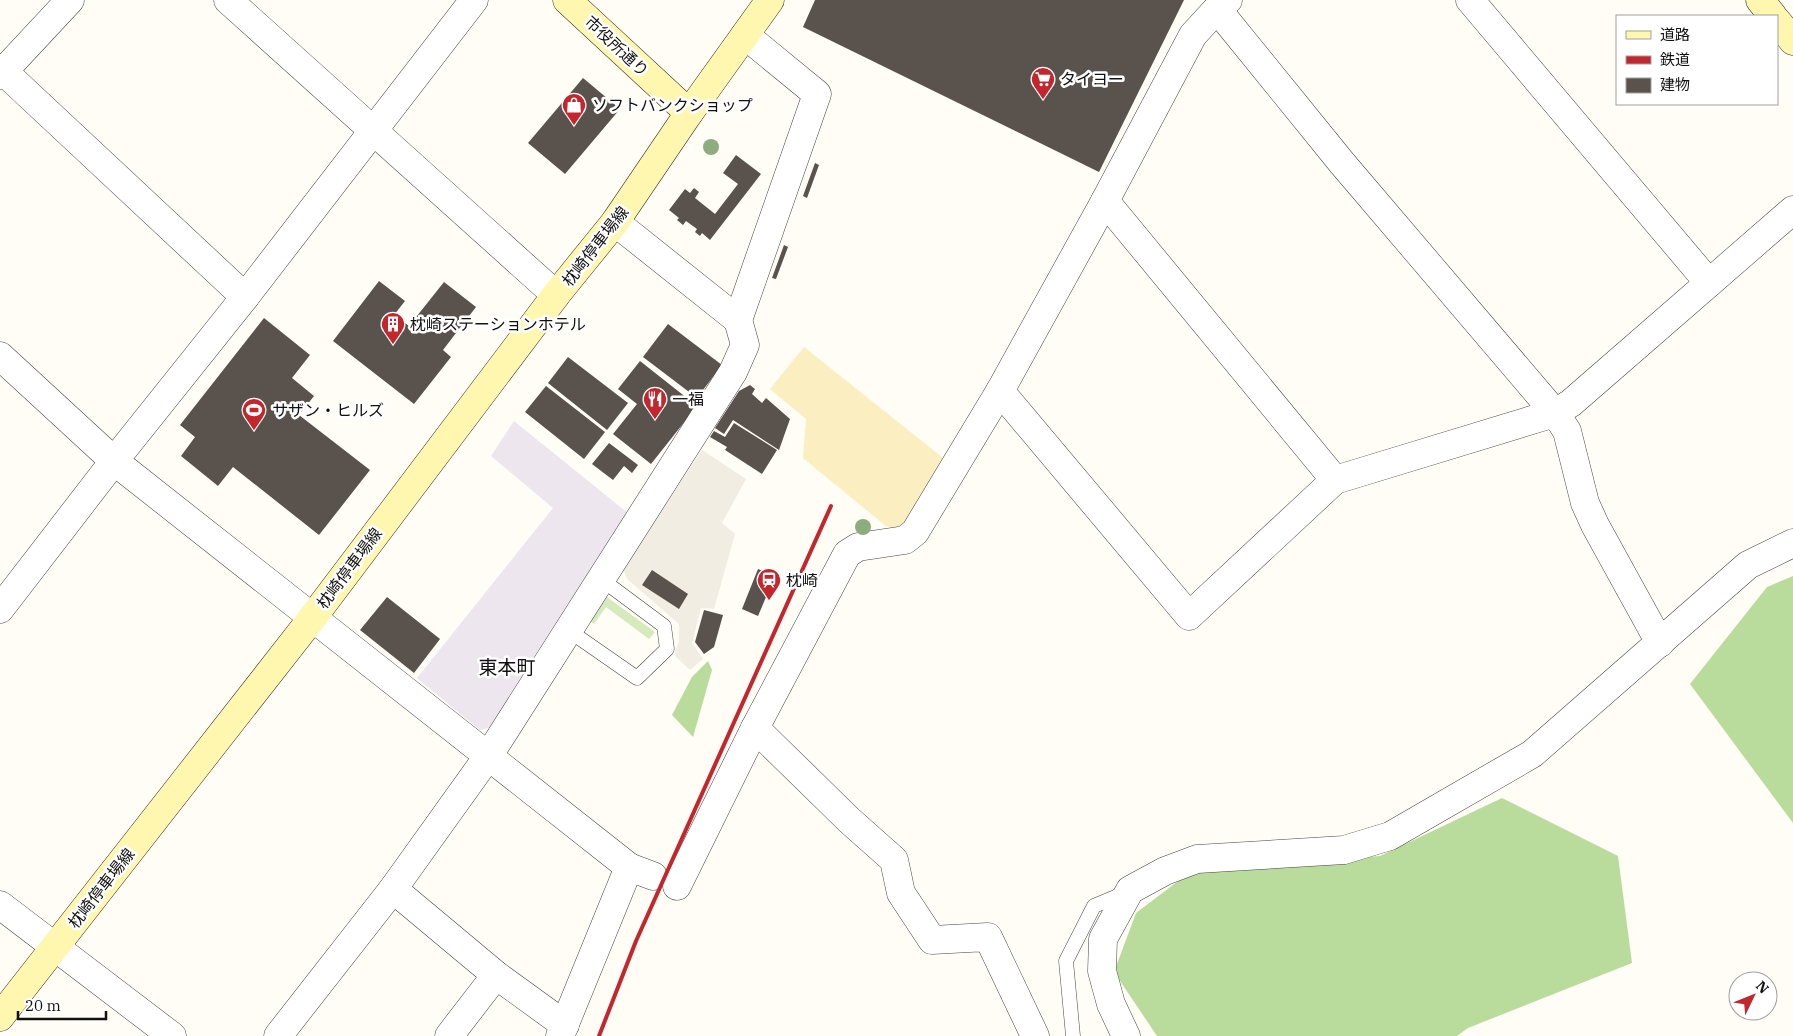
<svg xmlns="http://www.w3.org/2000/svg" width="1793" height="1036" font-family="'IBM Plex Serif','Noto Sans JP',serif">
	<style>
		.industrial { fill: #eee6ef }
		.green { fill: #d5ebbd }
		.forest { fill: #b9dc9c }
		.sand { fill: #fbeec1 }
		.plaza { fill: #f1ede2 }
		.building { fill: #5a524d }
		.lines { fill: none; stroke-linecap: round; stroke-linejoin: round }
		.lane-casing { stroke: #444; stroke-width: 15 }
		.street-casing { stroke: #444; stroke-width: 29 }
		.secondary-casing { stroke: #333; stroke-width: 29 }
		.lane { stroke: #fff; stroke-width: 14 }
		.street { stroke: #fff; stroke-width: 28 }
		.secondary { stroke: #fff6b0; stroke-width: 28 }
		.rail { stroke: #c4262e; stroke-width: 4 }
		.tree { fill: #8dad7f }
		.labels { text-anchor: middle; stroke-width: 5; stroke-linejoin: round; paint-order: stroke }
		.street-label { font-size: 16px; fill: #111; stroke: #fff }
		.poi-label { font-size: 16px; fill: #111; stroke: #fff; text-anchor: start }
		.quarter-label { font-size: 19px; fill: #111; stroke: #fff }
	</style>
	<rect width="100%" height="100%" fill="#fffdf5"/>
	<polygon class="industrial" points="514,421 629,514 493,727 480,730 417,678 553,508 491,456"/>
	<polygon class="green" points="607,597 655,632 649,639 606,607 594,624 590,621"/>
	<g class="forest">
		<polygon points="1793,576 1793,823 1690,684 1767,587"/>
		<polygon points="708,661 712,670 693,737 672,715 692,677"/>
		<polygon points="1502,798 1618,856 1632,963 1468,1028 1457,1036 1157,1036 1114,972 1136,913 1194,869 1380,856"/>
	</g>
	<polygon class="sand" points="804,347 948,462 910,521 897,529 886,526 803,458 806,419 770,389"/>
	<polygon class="plaza" points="702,450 746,479 722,523 735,534 714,609 701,608 692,643 703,659 690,670 674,655 679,641 679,624 627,579 623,568"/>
	<g class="building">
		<polygon points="815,0 1184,0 1099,172 803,27"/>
		<polygon points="583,78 620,109 565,174 528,143"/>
		<polygon points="736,155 761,174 710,240 702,233 700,236 695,232 697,229 686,221 683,225 677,220 679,218 669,210 685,189 690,193 694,188 699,192 695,198 715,214 738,184 723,173"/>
		<polygon points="815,163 819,165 807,198 803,196"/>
		<polygon points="784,245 788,247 776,279 772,278"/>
		<polygon points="379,281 405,301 394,315 409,326 444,282 476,307 443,350 451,357 414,404 333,341"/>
		<polygon points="264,318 310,355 292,378 314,396 299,415 370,470 319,535 233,467 218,486 181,456 195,437 180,425"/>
		<polygon points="668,324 722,365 697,398 643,357"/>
		<polygon points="568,357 628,403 607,430 548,383"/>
		<polygon points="640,361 697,406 651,464 613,434 637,404 618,389"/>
		<polygon points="750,385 755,389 752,394 762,403 766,398 790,419 779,450 733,420 724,434 715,428 739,391"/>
		<polygon points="546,386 605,432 584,459 525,412"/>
		<polygon points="734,423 777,450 762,474 725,450 727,447 710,437 714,431 725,437"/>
		<polygon points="609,443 638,465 632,473 624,466 613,480 592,464"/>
		<polygon points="758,569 775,576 758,616 742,609"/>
		<polygon points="652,570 688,594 679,609 642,585"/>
		<polygon points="387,597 440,639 414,673 360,630"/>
		<polygon points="704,610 723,615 714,647 704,654 695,642"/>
	</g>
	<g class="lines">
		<g class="lane-casing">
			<g id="lane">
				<polyline points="568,630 637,678 667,649 664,626 601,579"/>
				<polyline points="1073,1036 1066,961 1094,906 1125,893"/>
			</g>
		</g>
		<g class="street-casing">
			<g id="street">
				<polyline points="228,0 556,295"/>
				<polyline points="1228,0 1217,9 1193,35 1105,201 1000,391 1189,616 1335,480 1555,413 1571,403 1793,210"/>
				<polyline points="1470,0 1709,283"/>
				<polyline points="1217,9 1342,163 1555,413 1567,431 1585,503 1595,525 1660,643"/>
				<polyline points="0,68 245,297"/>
				<polyline points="0,75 70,0"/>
				<polyline points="1105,201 1335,480"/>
				<polyline points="615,222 738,320 817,94 745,35"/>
				<polyline points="0,356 114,461 629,867 653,876"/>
				<polyline points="0,609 114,461 245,297 474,0"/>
				<polyline points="755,728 849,820 894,860 901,893 932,940 988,937 1035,1036"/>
				<polyline points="677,886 755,728 847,554 858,547 905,540 915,532 1000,391"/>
				<polyline points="393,889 496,975 565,1025"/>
				<polyline points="0,905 172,1036"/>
				<polyline points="278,1036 393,889 489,755 733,372 745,345 738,320"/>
				<polyline points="449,1036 496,975"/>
				<polyline points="560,1036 629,867"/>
				<polyline points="1126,1036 1111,1004 1102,971 1103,939 1130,890 1165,871 1197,859 1344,850 1390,836 1532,754 1748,565 1793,543"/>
			</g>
		</g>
		<g class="secondary-casing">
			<g id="secondary">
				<polyline points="567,0 689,113"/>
				<polyline points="1760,0 1773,16"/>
				<polyline points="1777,21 1793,41"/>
				<polyline points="0,1017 313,617 556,295 615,222 689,113 770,0"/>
			</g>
		</g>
		<use href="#lane" class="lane"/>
		<use href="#street" class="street"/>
		<use href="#secondary" class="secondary"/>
		<polyline class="rail" points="599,1036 636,941 831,506"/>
	</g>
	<g class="tree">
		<circle cx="711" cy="147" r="8"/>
		<circle cx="863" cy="527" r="8"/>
	</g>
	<defs>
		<g id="supermarket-pin" transform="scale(1.25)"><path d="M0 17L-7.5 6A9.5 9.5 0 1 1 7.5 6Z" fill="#c4262e" stroke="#fff"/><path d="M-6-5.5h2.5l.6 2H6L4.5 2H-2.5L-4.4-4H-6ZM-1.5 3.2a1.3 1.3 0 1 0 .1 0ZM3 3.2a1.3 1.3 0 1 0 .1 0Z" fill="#fff"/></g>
		<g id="shop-pin" transform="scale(1.25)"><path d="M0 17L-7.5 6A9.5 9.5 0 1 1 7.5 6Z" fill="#c4262e" stroke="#fff"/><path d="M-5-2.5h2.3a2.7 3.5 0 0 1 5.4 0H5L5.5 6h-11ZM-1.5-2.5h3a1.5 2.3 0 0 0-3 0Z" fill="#fff"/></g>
		<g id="building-pin" transform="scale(1.25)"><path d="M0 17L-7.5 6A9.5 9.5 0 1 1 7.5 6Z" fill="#c4262e" stroke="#fff"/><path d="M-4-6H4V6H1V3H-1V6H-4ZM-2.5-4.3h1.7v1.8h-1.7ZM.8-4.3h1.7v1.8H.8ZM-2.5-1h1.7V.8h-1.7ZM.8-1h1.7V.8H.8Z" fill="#fff"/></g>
		<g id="restaurant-pin" transform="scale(1.25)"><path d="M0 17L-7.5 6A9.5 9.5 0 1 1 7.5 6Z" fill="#c4262e" stroke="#fff"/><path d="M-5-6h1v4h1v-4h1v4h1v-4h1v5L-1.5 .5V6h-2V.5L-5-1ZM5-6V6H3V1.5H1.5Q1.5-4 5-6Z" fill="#fff"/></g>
		<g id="stadium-pin" transform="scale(1.25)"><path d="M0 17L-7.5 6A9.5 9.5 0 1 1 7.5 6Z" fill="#c4262e" stroke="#fff"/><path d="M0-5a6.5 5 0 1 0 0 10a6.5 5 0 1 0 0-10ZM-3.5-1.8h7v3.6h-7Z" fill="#fff"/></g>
		<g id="station-pin" transform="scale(1.25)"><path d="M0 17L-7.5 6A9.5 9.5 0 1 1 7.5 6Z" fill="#c4262e" stroke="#fff"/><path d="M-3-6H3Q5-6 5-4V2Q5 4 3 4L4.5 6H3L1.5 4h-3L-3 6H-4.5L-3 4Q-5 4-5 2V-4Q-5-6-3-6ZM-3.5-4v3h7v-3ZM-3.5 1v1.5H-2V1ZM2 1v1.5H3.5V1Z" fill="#fff"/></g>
	</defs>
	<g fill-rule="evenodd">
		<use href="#supermarket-pin" x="1043" y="79"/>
		<use href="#shop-pin" x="574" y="105"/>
		<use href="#building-pin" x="393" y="324"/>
		<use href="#restaurant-pin" x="655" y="399"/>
		<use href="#stadium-pin" x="254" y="410"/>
		<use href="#station-pin" x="769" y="580"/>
	</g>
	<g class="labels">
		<g class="street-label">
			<text transform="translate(617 46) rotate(43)" y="6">市役所通り</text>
			<text transform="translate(595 246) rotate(-52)" y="6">枕崎停車場線</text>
			<text transform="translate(349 568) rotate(-53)" y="6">枕崎停車場線</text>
			<text transform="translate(101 888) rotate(-52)" y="6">枕崎停車場線</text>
		</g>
		<g class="poi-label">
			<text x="1060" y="85">タイヨー</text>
			<text x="592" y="111">ソフトバンクショップ</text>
			<text x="410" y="330">枕崎ステーションホテル</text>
			<text x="672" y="405">一福</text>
			<text x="272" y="416">サザン・ヒルズ</text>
			<text x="786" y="586">枕崎</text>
		</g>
		<g class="quarter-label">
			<text x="507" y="674">東本町</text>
		</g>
	</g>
	<rect x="1616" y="15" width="162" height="90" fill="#ffffff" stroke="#a0a0a0"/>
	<rect x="1626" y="31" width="25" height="8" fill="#fff6b0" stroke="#a0a0a0"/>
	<text x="1660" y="40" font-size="15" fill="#111111">道路</text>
	<rect x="1626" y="56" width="25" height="8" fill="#c4262e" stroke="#a0a0a0"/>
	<text x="1660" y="65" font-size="15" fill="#111111">鉄道</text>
	<rect x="1626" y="78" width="25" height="15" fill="#5a524d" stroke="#a0a0a0"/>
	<text x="1660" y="90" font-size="15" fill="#111111">建物</text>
	<g transform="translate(1753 996) rotate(47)"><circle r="24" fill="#ffffff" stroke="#a0a0a0"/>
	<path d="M0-4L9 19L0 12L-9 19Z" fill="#c4262e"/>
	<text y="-8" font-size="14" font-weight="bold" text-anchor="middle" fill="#111111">N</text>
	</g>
	<path d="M18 1011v8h88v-8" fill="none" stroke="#111111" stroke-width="2.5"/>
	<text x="25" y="1011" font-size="15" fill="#111111" stroke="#ffffff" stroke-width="4" paint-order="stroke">20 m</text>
</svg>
